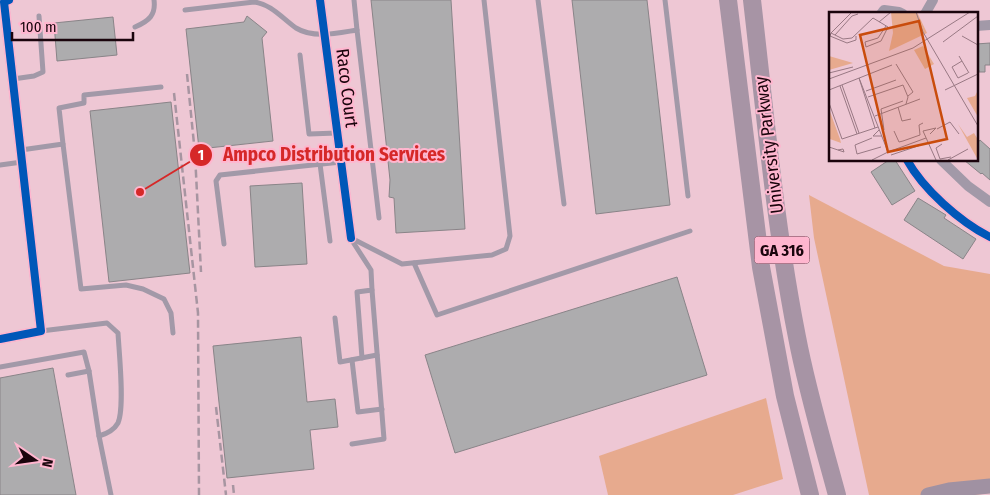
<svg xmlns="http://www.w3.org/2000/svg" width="990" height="495" font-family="'Fira Sans Condensed',sans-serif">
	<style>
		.green { fill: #e7aa8e }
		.building { fill: #adacae; stroke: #898488 }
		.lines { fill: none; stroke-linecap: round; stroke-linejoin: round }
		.lane { stroke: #a299a8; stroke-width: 5 }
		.street { stroke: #a299a8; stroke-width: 10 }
		.primary { stroke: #a091a2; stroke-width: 15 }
		.highway { stroke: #a794a5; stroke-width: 18 }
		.rail { stroke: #a795a1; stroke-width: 2.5; stroke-dasharray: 8 4; stroke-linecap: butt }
		.cycleway-casing { stroke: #ffb6cf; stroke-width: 11 }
		.cycleway { stroke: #0057b8; stroke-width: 8 }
		.labels { text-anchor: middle; stroke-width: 4; stroke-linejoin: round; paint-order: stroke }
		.shield { fill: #ffb6cf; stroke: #5f3946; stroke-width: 1 }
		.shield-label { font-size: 16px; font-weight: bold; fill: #1a040c }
		.street-label { font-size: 18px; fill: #1a040c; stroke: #ffb6cf }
		.inset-road { fill: none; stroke: #997984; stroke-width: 1 }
		.view { fill: #c94c0c; fill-opacity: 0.15; stroke: #c94c0c; stroke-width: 2.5 }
		.inset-edge { fill: none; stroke: #1a040c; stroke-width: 2.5 }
		.leader { fill: none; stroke: #d62828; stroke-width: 2 }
		.callout-dot { fill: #d62828; stroke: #ffb6cf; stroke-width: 2 }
		.mark-label { font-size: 15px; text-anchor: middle; font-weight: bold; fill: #fff }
		.callout-label { font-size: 19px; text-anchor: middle; font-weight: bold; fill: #d62828; stroke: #ffb6cf; stroke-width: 4; stroke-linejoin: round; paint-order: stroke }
	</style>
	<rect width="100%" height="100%" fill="#eec7d4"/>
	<g class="green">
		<polygon points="809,195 944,266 990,274 990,493 974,495 869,495 814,238"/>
		<polygon points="766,398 783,479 733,495 608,495 599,456"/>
	</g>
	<g class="building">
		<polygon points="371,0 451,0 465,229 396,233 394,198 389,197 390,180"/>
		<polygon points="572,0 647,0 670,205 596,214"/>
		<polygon points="247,16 267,32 262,38 273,141 199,149 186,29 244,22"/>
		<polygon points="113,17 117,55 57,61 54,23"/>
		<polygon points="990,43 990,65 985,65 985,72 979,72 979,70 976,71 976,44"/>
		<polygon points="171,102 190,273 109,282 90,111"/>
		<polygon points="980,140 990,149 990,180 982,173 981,174 964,160 976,160 976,145"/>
		<polygon points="889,160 895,160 915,191 892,205 871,172"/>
		<polygon points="302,183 307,264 255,267 250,186"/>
		<polygon points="918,198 946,215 944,218 976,239 963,259 904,220"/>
		<polygon points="677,277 707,375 455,453 425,355"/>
		<polygon points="301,337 307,402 335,399 338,427 310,430 314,469 227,478 213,346"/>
		<polygon points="53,368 76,495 0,495 0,378"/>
	</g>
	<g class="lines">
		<g class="lane">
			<polyline points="354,0 357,30"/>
			<polyline points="538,0 564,204"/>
			<polyline points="665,0 688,196"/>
			<path d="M185 10 254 2C271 4 282 18 296 28 314 39 338 33 357 30L379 218"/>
			<path d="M135 27C149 21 156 15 154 0"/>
			<polyline points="300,55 309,134 337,133"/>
			<polyline points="13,79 34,76 43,72 39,16"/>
			<polyline points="63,144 81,289 126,285 143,289 164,299 171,313 173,333"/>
			<polyline points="21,150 63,144 59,108 84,103 84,95 161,87"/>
			<polyline points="320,164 330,241"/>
			<polyline points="0,165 22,162"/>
			<polyline points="351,238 402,264 492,255 506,249 510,236 484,0"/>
			<polyline points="351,239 371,270 372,290 357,292 362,358"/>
			<polyline points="224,244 216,181 220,175 341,162"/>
			<polyline points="414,263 437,315 690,231"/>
			<polyline points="335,318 340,362 377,355"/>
			<path d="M41 331 107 323 118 333C119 352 125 407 118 423 114 430 106 434 99 436L89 371 68 375"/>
			<polyline points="352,360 358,412 382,409"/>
			<polyline points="0,367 84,352 89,371"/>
			<polyline points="99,436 111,495"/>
			<polyline points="352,444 384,439 372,290"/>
		</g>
		<g class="street">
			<polyline points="320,0 351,238"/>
			<polyline points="881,14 884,10 899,12 903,14"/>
			<polyline points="925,14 933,0"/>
			<polyline points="976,26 990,25"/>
			<path d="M907 160C923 189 960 222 990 237"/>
			<polyline points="941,160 968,186 990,202"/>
			<polyline points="0,339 41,331 4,2 9,0"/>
		</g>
		<polyline class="primary" points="928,495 949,490 990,486"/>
		<g class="highway">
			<polyline points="728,0 761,267 785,396 810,495"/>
			<path d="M752 0C765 112 775 226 797 337 807 390 823 443 837 495"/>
		</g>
		<g class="rail">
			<polyline points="187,74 195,154 201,272"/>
			<polyline points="174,93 198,313 199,495"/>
			<polyline points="216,407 226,495"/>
			<polyline points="233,485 234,495"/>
		</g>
		<g class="cycleway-casing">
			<g id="cycleway">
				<polyline points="320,0 351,238"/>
				<path d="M907 160C923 189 960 222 990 237"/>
				<polyline points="0,339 41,331 4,2 9,0"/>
			</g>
		</g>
		<use href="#cycleway" class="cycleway"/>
	</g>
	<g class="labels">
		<rect class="shield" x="754.5" y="236.5" width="55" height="27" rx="4"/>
		<g class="shield-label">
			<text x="782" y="256">GA 316</text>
		</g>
		<g class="street-label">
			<text transform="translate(347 88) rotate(83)" y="6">Raco Court</text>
			<text transform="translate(769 145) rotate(-97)" y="6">University Parkway</text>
		</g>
	</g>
	<g transform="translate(829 12)">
		<rect width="149" height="149" fill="#eec7d4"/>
		<path d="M62 0H88L98 21 60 39 64 21ZM94 34 105 52 96 57 85 38ZM0 44 24 51 0 58ZM149 78V105L138 86 146 84ZM0 97 11 127 12 131 1 127ZM129 112 138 125 145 121 148 126 149 148Z" fill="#e7aa8e"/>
		<path class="inset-road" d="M23 0 2 21 14 27 23 26 44 6 59 15 52 29 37 35 36 30 49 26 57 14M87 0 94 20 149 114M50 10 62 0M2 21 1 24 18 31 27 28V24M6 23 23 4 29 2M133 24 149 33M114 30 149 4M130 44 140 61M133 49 123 55 129 66 139 61M67 52 84 80 79 84M0 61 24 55M149 64V47M30 66 59 140 97 126M30 66 46 116M0 67 84 36 141 0M13 73 30 121M11 74 28 122M0 78 63 53M116 78 149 62M37 79 67 68M39 85 74 73 79 85 77 92M0 91 13 127 49 115M69 95 73 109 82 107M46 104 91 87M108 117 121 110 130 122M50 118 44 124H53M55 118 52 97 74 89M65 119 70 130 74 129M101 122 107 116 94 119 107 148M43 126 26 133 28 142 52 135M74 129 91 123 90 113 94 111M113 132 107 136 111 147 122 145M0 135 15 140 14 137 9 138M62 143 92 133M43 148 59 140M119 148 139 137"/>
		<path class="view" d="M90 9 118 127 59 140 31 23Z"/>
		<rect width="149" height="149" class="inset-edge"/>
	</g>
	<path class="leader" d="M140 192L201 155"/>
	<g class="callout-dot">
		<circle cx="140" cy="192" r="5"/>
		<circle cx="201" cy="155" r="12"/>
	</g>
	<g class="mark-label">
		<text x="201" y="160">1</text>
	</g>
	<g class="callout-label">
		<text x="334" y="161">Ampco Distribution Services</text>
	</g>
	<g transform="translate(35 460) rotate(103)" stroke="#ffb6cf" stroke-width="4" paint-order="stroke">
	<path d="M0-4L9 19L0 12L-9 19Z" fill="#1a040c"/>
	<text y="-8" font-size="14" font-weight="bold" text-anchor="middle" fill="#1a040c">N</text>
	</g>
	<path d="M12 32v8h121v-8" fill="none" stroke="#1a040c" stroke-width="2.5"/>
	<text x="20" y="32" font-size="15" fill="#1a040c" stroke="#ffb6cf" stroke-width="4" paint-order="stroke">100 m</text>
</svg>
